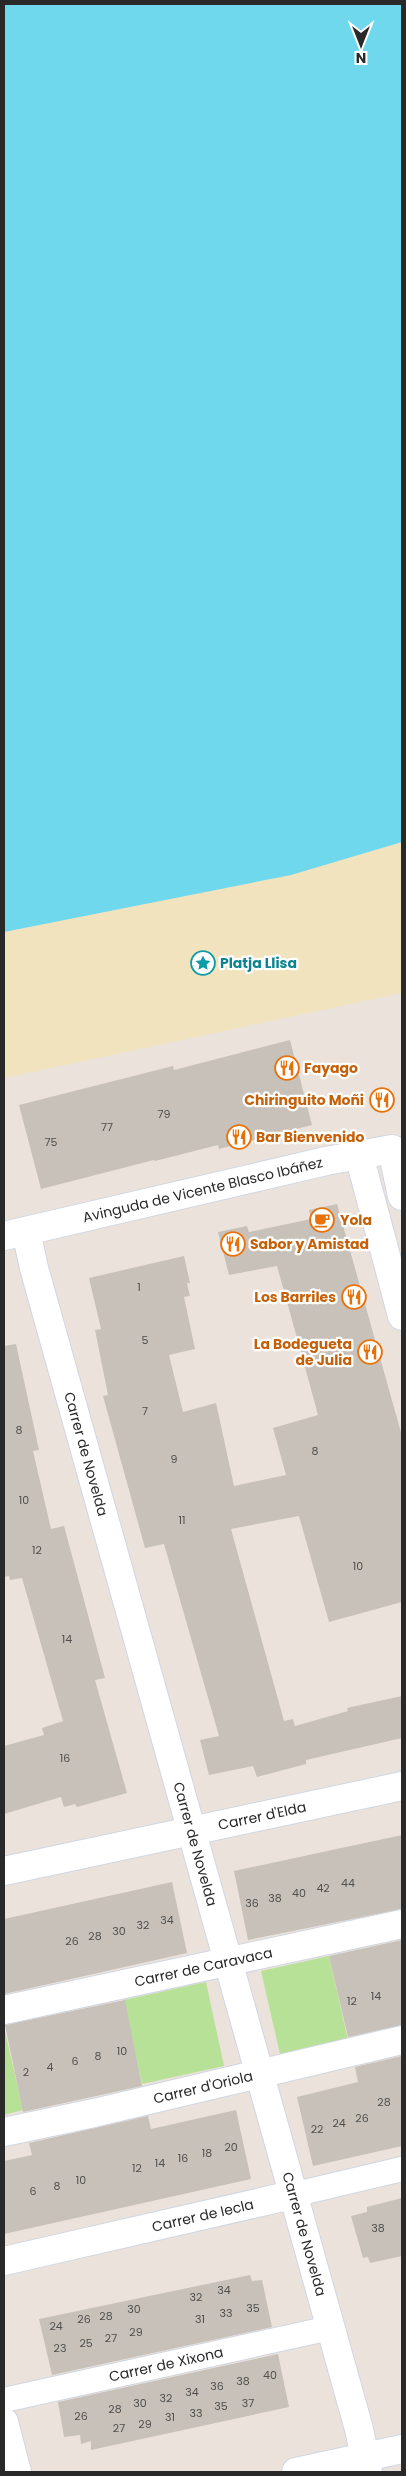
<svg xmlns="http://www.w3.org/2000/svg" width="406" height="2476" font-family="Poppins,sans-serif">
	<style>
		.green { fill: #b8e198 }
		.sand { fill: #f0e3be }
		.water { fill: #6fd8ec }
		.building { fill: #c7c1ba }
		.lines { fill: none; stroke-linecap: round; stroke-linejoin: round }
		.pedestrian-casing { stroke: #d0d6e2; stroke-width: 26 }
		.minor-casing { stroke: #d0d6e2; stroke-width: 30 }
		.tertiary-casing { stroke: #d0d6e2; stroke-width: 30 }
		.pedestrian { stroke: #fff; stroke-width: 24 }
		.minor { stroke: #fff; stroke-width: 28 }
		.tertiary { stroke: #fff; stroke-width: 28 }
		.labels { text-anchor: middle; stroke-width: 4.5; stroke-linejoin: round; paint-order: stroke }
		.number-label { font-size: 11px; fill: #504f4d }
		.culture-label { font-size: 14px; font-weight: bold; fill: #0d838f; stroke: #fff; text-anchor: start }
		.food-label { font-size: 14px; font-weight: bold; fill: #c56008; stroke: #fff; text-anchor: start }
		.street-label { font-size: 14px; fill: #292929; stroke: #fff }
	</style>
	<rect width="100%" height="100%" fill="#ebe3db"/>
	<g class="green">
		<polygon points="329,1956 348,2040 280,2054 261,1971"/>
		<polygon points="206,1982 224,2066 142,2084 124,2000"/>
		<polygon points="4,2027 23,2110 4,2115"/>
	</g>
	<polygon class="sand" points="402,842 402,993 4,1078 4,932 291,875"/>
	<polygon class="water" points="4,4 402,4 402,842 291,875 4,932"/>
	<g class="building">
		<polygon points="290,1040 312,1125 219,1149 218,1145 155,1161 154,1160 41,1189 19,1105 173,1066 174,1070"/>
		<polygon points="337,1204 402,1436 402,1602 329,1622 299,1516 231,1529 284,1721 293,1719 295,1726 348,1711 347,1708 402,1696 402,1738 306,1760 306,1764 257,1777 253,1766 209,1775 200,1740 219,1736 164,1544 145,1548 103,1396 108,1395 95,1330 101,1329 89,1278 184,1256 190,1283 187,1283 190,1296 184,1297 195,1349 169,1355 183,1412 216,1403 234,1486 286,1475 273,1428 318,1415 297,1338 277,1266 229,1275 218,1232 247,1226 249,1232 311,1219 309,1210"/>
		<polygon points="16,1344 39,1450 33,1451 51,1529 64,1526 105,1678 95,1680 127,1793 77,1807 75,1804 64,1807 61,1797 4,1814 4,1746 44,1735 42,1728 63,1721 22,1578 10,1580 9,1576 4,1577 4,1346"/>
		<polygon points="402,1835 402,1909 248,1940 234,1871"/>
		<polygon points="172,1882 187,1953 4,1994 4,1919"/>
		<polygon points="402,1940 402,2025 348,2037 329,1956"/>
		<polygon points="125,2000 142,2086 23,2112 5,2025"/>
		<polygon points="402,2056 402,2146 313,2166 297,2097 358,2082 355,2067"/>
		<polygon points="236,2110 251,2179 4,2234 4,2161 32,2155 29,2143 148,2116 151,2129"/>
		<polygon points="402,2198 402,2256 370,2263 368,2257 363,2258 351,2216 367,2212 367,2207"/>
		<polygon points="250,2275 252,2281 262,2280 272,2327 52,2375 39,2319"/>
		<polygon points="278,2354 289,2407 91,2450 91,2441 81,2444 80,2435 64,2437 58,2402"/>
	</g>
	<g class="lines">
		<g class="pedestrian-casing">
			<g id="pedestrian">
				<polyline points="292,2195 402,2169"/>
				<path id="s1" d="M4 2400 330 2328"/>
			</g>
		</g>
		<g class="minor-casing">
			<g id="minor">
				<path id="s2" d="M26 1231 34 1268 359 2429 368 2472"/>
				<path id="s3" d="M4 1871 402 1786"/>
				<path id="s4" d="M4 2010 402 1924"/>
				<path id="s5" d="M4 2132 94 2113 402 2040"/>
				<path id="s6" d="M4 2261 292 2195"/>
				<polyline points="4,2422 17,2472"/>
				<polyline points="296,2472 402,2449"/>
			</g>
		</g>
		<g class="tertiary-casing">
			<g id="tertiary">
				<polyline points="359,1155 402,1316"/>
				<path id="s7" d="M4 1236 326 1161 392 1149 402 1196"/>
			</g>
		</g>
		<use href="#pedestrian" class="pedestrian"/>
		<use href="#minor" class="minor"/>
		<use href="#tertiary" class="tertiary"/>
	</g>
	<defs>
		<g id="sight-ring" transform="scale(1.25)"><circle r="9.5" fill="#fff" stroke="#0f9aa8" stroke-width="1.5"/><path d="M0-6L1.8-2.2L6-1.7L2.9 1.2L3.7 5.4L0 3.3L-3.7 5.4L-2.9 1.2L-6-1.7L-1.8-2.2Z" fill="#0f9aa8"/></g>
		<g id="restaurant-ring" transform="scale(1.25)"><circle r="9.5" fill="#fff" stroke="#e8710a" stroke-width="1.5"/><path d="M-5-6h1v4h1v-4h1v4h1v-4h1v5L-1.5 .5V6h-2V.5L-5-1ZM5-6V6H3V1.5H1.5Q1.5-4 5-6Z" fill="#e8710a"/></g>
		<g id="cafe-ring" transform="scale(1.25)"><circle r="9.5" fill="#fff" stroke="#e8710a" stroke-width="1.5"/><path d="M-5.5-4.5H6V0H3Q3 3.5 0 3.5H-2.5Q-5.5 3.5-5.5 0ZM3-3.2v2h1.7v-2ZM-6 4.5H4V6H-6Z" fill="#e8710a"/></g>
	</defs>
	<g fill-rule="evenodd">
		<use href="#sight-ring" x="203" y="963"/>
		<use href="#restaurant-ring" x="287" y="1068"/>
		<use href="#restaurant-ring" x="382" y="1100"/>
		<use href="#restaurant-ring" x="239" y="1137"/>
		<use href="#cafe-ring" x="322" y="1220"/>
		<use href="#restaurant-ring" x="233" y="1244"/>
		<use href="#restaurant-ring" x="354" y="1297"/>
		<use href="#restaurant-ring" x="370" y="1352"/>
	</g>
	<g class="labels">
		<g class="number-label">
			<text x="164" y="1118">79</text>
			<text x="107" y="1131">77</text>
			<text x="51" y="1146">75</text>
			<text x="139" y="1291">1</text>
			<text x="145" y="1344">5</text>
			<text x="145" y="1415">7</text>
			<text x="19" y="1434">8</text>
			<text x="315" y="1455">8</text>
			<text x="174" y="1463">9</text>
			<text x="24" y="1504">10</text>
			<text x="182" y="1524">11</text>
			<text x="37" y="1554">12</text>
			<text x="358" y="1570">10</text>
			<text x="67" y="1643">14</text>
			<text x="65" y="1762">16</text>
			<text x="348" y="1887">44</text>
			<text x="323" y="1892">42</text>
			<text x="299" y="1897">40</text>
			<text x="275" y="1902">38</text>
			<text x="252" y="1907">36</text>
			<text x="167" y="1924">34</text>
			<text x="143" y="1929">32</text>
			<text x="119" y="1935">30</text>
			<text x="95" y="1940">28</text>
			<text x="72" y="1945">26</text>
			<text x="376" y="2000">14</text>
			<text x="352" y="2005">12</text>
			<text x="122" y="2055">10</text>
			<text x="98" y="2060">8</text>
			<text x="75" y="2065">6</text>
			<text x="50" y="2071">4</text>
			<text x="26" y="2076">2</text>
			<text x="384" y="2106">28</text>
			<text x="362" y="2122">26</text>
			<text x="339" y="2127">24</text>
			<text x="317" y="2133">22</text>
			<text x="231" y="2151">20</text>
			<text x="207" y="2157">18</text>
			<text x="183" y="2162">16</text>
			<text x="160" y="2167">14</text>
			<text x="137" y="2172">12</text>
			<text x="81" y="2184">10</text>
			<text x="57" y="2190">8</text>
			<text x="33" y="2195">6</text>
			<text x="378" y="2232">38</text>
			<text x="224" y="2294">34</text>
			<text x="196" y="2301">32</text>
			<text x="253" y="2312">35</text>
			<text x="134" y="2313">30</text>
			<text x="226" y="2317">33</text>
			<text x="106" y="2320">28</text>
			<text x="84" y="2323">26</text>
			<text x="200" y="2323">31</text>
			<text x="56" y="2330">24</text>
			<text x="136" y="2336">29</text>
			<text x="111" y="2342">27</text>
			<text x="86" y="2347">25</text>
			<text x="60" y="2352">23</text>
			<text x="270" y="2379">40</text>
			<text x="243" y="2385">38</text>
			<text x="217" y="2390">36</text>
			<text x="192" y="2396">34</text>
			<text x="166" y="2402">32</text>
			<text x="140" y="2407">30</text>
			<text x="248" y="2407">37</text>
			<text x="221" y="2410">35</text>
			<text x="115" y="2413">28</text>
			<text x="196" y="2417">33</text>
			<text x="81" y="2420">26</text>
			<text x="170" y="2421">31</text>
			<text x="145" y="2428">29</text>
			<text x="119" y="2432">27</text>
		</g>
		<g class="culture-label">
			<text x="220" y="968">Platja Llisa</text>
		</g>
		<g class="food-label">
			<text x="304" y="1073">Fayago</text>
			<text x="364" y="1105" text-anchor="end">Chiringuito Moñi</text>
			<text x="256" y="1142">Bar Bienvenido</text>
			<text x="340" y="1225">Yola</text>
			<text x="250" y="1249">Sabor y Amistad</text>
			<text x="336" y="1302" text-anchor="end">Los Barriles</text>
			<text x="352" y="1349" text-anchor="end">La Bodegueta<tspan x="352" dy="16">de Julia</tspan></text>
		</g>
		<g class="street-label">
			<text dy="5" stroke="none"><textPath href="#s7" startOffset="204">Avinguda de Vicente Blasco Ibáñez</textPath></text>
			<text dy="5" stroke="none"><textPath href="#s2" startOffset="231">Carrer de Novelda</textPath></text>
			<text dy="5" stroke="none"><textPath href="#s3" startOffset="264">Carrer d'Elda</textPath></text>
			<text dy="5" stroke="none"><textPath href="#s2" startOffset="636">Carrer de Novelda</textPath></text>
			<text dy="5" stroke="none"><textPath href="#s4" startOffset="204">Carrer de Caravaca</textPath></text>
			<text dy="5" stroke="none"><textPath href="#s5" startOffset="204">Carrer d'Oriola</textPath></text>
			<text dy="5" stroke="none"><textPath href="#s6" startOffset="204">Carrer de Iecla</textPath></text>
			<text dy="5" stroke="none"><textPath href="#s2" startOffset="1041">Carrer de Novelda</textPath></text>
			<text dy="5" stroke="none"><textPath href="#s1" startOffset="166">Carrer de Xixona</textPath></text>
		</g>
	</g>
	<rect width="406" height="2476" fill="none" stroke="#292929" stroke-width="10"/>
	<g transform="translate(361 45) rotate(180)" stroke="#ffffff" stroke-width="4" paint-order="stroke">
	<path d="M0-4L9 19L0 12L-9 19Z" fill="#292929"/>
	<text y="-8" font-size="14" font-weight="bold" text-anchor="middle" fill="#292929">N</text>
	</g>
</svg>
